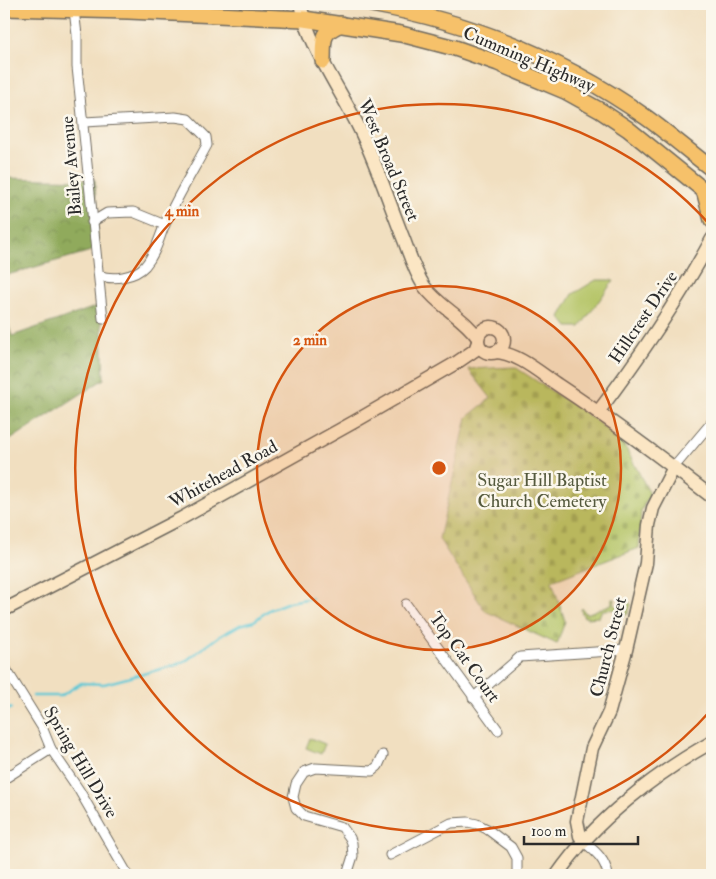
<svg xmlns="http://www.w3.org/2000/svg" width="716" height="879" font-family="'IM FELL Double Pica',serif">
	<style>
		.grass { fill: url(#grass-dots); stroke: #70784a }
		.forest { fill: url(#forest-crowns); stroke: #5e6a44 }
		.cemetery { fill: url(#cemetery-stones); stroke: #70784a }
		.park { fill: #b5c568; stroke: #70784a }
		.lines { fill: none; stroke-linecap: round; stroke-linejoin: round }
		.stream { stroke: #5cc7d5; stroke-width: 2.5 }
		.street-casing { stroke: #706a5f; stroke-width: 11 }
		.secondary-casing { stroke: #706a5f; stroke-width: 15 }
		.highway-casing { stroke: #706a5f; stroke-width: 18 }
		.street { stroke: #fff; stroke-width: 9 }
		.secondary { stroke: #fbe6c4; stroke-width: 12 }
		.highway { stroke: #f6c16b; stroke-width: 15 }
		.ring { fill: none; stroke: #d5540f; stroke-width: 2.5 }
		.labels { text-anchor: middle; stroke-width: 5; stroke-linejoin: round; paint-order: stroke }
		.street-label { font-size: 18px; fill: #2b2b2b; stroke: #fbf7ec }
		.park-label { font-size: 18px; fill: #54593d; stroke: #fbf7ec }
		.centre { fill: #d5540f; stroke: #fbf7ec; stroke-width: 2.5 }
		.ring-label { font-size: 15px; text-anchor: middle; font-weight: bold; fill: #d5540f; stroke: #fbf7ec; stroke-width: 5; stroke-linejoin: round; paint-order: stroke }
	</style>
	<defs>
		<pattern id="grass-dots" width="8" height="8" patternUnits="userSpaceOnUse" patternTransform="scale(1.25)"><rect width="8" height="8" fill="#b5c568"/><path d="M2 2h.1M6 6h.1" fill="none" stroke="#9ca95a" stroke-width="1.8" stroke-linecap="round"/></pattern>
		<pattern id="forest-crowns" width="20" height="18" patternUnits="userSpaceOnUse" patternTransform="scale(1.25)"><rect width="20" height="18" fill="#90aa5c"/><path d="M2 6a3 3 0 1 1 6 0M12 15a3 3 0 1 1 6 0" fill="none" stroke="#768b4c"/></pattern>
		<pattern id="cemetery-stones" width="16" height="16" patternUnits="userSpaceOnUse" patternTransform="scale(1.25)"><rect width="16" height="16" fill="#b5c568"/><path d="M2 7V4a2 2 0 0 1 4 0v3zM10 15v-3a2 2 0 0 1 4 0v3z" fill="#9ca95a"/></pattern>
	</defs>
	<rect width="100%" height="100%" fill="#fbf7ec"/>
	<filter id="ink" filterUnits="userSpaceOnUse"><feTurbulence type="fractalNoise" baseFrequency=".02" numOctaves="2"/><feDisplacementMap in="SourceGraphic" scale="10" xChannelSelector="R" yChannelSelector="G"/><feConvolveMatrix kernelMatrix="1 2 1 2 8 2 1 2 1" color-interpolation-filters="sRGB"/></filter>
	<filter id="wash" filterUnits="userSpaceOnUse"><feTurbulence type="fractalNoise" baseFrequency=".0096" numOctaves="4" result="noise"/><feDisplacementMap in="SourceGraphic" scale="20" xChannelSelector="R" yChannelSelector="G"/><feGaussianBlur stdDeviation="1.12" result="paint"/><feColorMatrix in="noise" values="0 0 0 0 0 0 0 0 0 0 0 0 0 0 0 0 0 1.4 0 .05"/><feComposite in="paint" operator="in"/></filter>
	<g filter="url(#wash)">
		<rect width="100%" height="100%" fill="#f1dfc0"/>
		<polygon class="grass" points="612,599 615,599 614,605 623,607 626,600 631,604 628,614 625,615 626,609 602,610 599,617 587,618 583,616 581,610 582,608 586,614 612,604"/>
		<g class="forest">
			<polygon points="4,178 95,180 98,249 4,276"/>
			<polygon points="101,305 104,379 4,444 4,310 12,336"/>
		</g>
		<polygon class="cemetery" points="515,367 593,418 610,432 623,443 650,494 641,511 639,548 552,581 565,621 557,644 485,611 439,539 467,417 491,398 468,369"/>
		<g class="park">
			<polygon points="596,280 614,280 580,327 568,327 560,317 573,294"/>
			<polygon points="310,738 325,744 321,754 306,748"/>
		</g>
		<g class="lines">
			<g class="stream">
				<polyline points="33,696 61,696 81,683 104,684 173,666 187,660 218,637 240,625 254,621 269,610 289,602 312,598"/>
				<polyline points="4,713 11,708"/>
			</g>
		</g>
	</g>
	<g filter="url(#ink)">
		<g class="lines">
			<g class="street-casing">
				<g id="street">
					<polyline points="74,10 77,35 77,67 103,319"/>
					<path d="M84 122 175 117 188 119 206 137 207 145C193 171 177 197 165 224 159 238 156 253 145 266 135 277 112 281 99 275"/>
					<polyline points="92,222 107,213 133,212 165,225"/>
					<polyline points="674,467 712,422"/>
					<polyline points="406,604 498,730"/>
					<polyline points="4,666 42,727 51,749 79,790 128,875"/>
					<polyline points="473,698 520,657 626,650"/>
					<polyline points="4,779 51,749"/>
					<path d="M584 842C596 852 605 859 608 875"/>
					<polyline points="390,855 451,823 468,822 477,824 487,829 511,847 517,858 517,875"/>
					<polyline points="347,875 353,856 352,843 350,838 342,827 304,816 296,808 293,797 296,784 304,772 315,768 372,771 378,766 383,755"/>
				</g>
			</g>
			<g class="secondary-casing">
				<g id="secondary">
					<path d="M300 4C311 51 342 91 362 134 378 168 390 205 404 240 410 256 415 272 424 286 439 307 464 317 478 338"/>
					<circle cx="491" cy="340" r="13"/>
					<path d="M495 352C518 353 540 373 558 385 611 420 662 458 712 497"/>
					<path d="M598 412C640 357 679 299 712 239"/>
					<polyline points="4,610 182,518 354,422 456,363 475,350 478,342"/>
					<polyline points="584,842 580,836 577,821 592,748 609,712 626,650 646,563 649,525 653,508 674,467"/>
					<path d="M557 875C594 821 655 774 712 742"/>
				</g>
			</g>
			<g class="highway-casing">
				<g id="highway">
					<path d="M371 4C470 22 564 59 647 118 669 134 690 152 712 169"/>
					<polyline points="4,8 128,11 304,19 401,34 455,48 498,63 565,91 601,111 628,129 712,197"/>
					<path d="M323 61C324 40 320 33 341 24"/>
					<polyline points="704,190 712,220"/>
				</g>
			</g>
			<use href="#street" class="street"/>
			<use href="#secondary" class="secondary"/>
			<use href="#highway" class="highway"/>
		</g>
	</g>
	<circle cx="439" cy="468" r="182" fill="#d5540f" fill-opacity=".12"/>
	<g class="ring">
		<circle cx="439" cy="468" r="182"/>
		<path d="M712 709A364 364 0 1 1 712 227"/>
	</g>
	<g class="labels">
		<g class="street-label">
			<text transform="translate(529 59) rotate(23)" y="6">Cumming Highway</text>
			<text transform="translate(389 160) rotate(67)" y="6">West Broad Street</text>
			<text transform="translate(71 166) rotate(-95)" y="6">Bailey Avenue</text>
			<text transform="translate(643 317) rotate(-56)" y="6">Hillcrest Drive</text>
			<text transform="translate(223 474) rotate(-29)" y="6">Whitehead Road</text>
			<text transform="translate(608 647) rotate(-76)" y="6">Church Street</text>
			<text transform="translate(465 657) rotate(54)" y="6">Top Cat Court</text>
			<text transform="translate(81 762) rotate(59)" y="6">Spring Hill Drive</text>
		</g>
		<g class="park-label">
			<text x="542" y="486">Sugar Hill Baptist<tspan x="542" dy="21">Church Cemetery</tspan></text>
		</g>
	</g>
	<circle cx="439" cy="468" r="8" class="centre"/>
	<g class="ring-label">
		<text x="182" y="216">4 min</text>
		<text x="310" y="345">2 min</text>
	</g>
	<rect width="716" height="879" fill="none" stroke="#fbf7ec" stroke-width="20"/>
	<path d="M524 836v8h114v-8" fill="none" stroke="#2b2b2b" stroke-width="2.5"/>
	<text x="531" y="836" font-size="15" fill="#2b2b2b" stroke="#fbf7ec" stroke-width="4" paint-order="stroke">100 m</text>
</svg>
